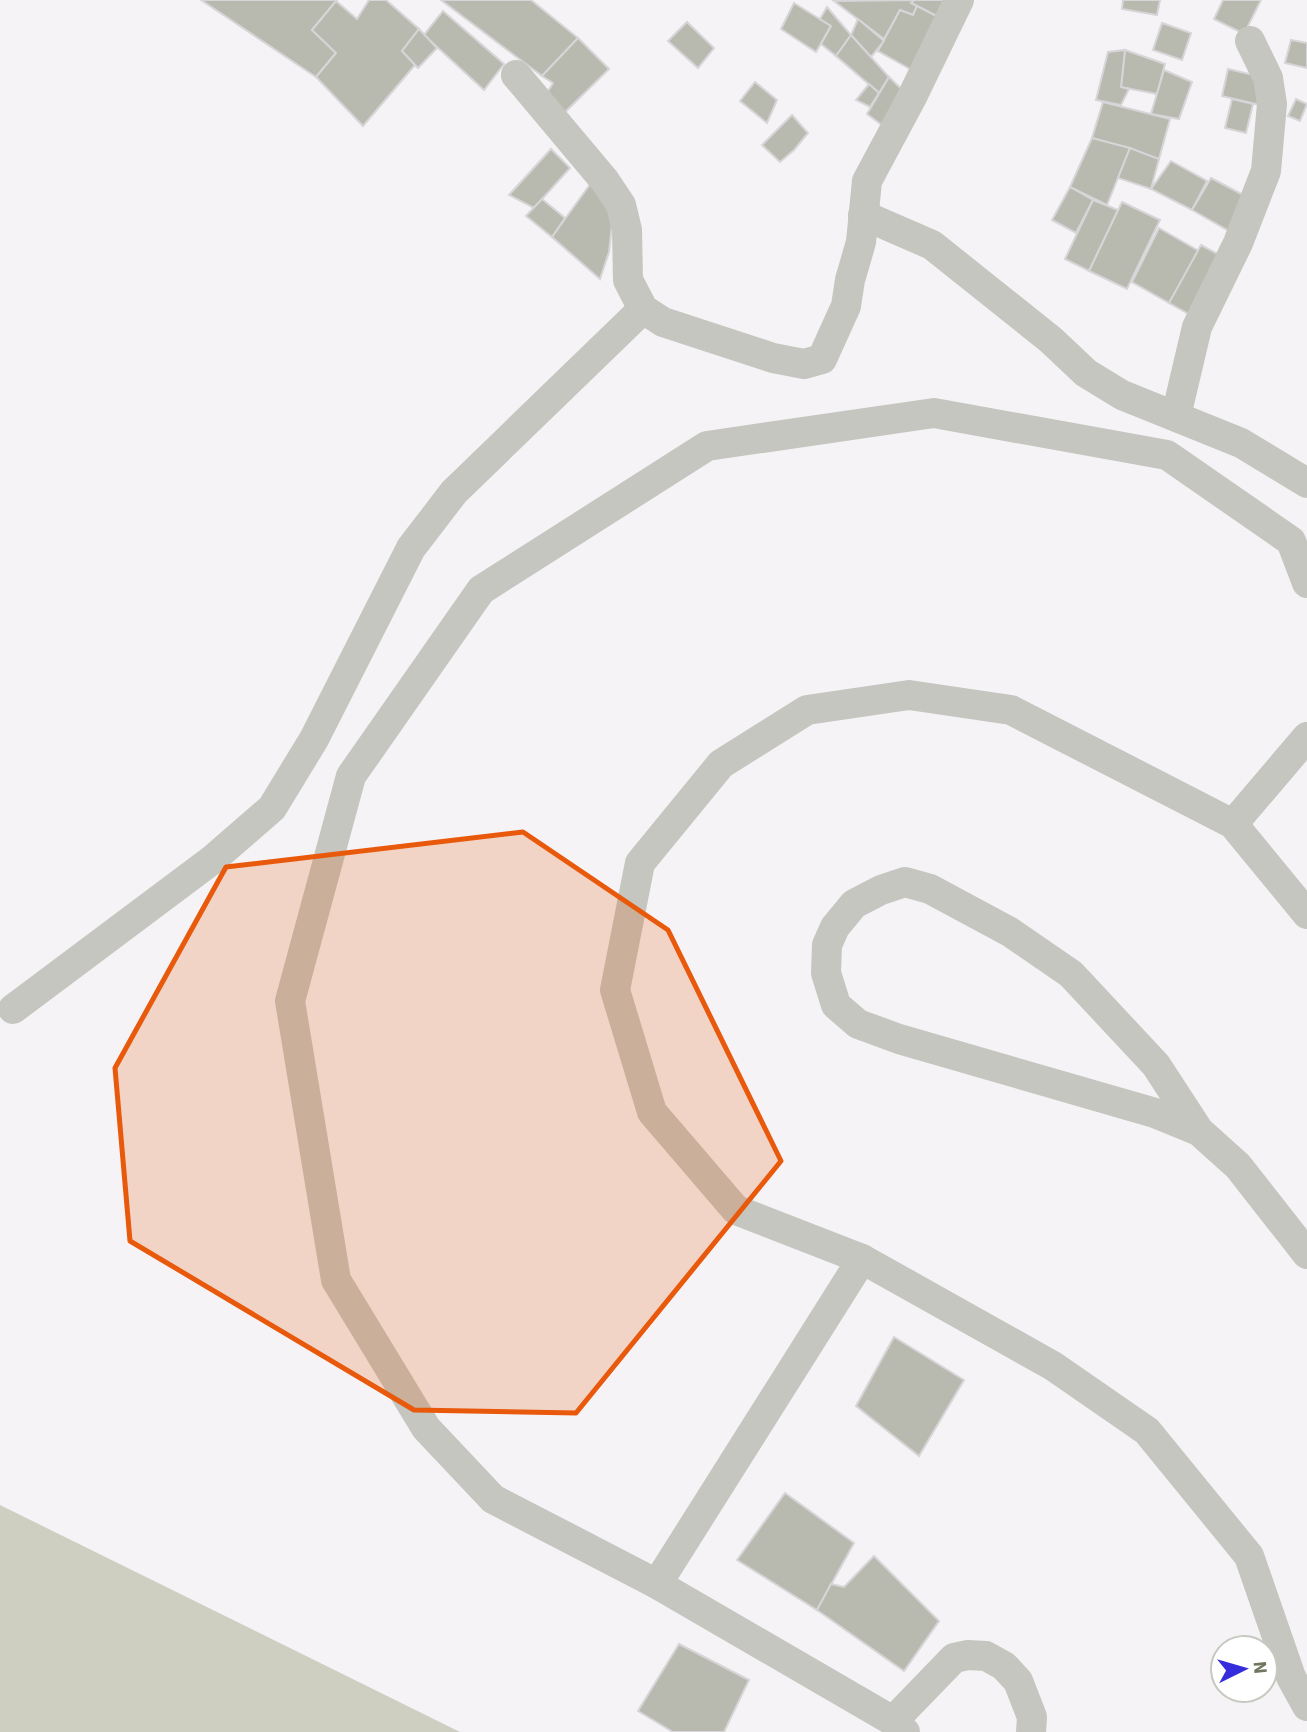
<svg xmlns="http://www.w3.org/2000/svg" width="1307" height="1732" font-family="'Source Sans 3',sans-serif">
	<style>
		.water { fill: #cecec1 }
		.building { fill: #b8baaf; stroke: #d7d5d7; stroke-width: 2 }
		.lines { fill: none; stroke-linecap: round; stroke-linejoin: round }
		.minor { stroke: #c4c6bf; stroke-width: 30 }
		.marked { fill: #e8590c; fill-opacity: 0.2; stroke: #e8590c; stroke-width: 5; stroke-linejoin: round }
	</style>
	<rect width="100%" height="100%" fill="#f5f3f6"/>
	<polygon class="water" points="0,1505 460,1732 0,1732"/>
	<g class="building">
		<polygon points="201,0 337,0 312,30 336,53 316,77"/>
		<polygon points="369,0 386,0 419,29 402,51 415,65 363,126 316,77 336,53 312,30 336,1 357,19"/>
		<polygon points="441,0 531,0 578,38 542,76"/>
		<polygon points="914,0 958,0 946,21 911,3"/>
		<polygon points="914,0 911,3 917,6 913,15 900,10 884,39 834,1"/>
		<polygon points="1123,0 1160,0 1157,15 1122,9"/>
		<polygon points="1223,0 1261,0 1244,34 1214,19"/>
		<polygon points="794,3 831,26 816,52 781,29"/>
		<polygon points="917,6 946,21 917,73 878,51 900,10 913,15"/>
		<polygon points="827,7 851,35 836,56 821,44 831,26 820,19"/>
		<polygon points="443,11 504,64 484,90 424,35"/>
		<polygon points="858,19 884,41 871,57 851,35"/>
		<polygon points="687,22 714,48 698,68 668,41"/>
		<polygon points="1162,23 1191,33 1182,60 1153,50"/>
		<polygon points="419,29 437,48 418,68 402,51"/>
		<polygon points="851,35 889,77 879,93 836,56"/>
		<polygon points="578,38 609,69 563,114 545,96 553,83 542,76"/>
		<polygon points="1291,40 1307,43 1307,68 1285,63"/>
		<polygon points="1125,50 1165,64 1157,94 1121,87"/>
		<polygon points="1125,50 1121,87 1129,89 1121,105 1096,100 1108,52"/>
		<polygon points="1228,69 1266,78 1260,105 1222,96"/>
		<polygon points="1164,70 1192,82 1179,119 1151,114"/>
		<polygon points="889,77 910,97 886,128 867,114"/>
		<polygon points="755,82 777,100 767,123 740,101"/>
		<polygon points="869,84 879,93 870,107 856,100"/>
		<polygon points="1232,99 1253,104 1246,133 1225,128"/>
		<polygon points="1296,99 1307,104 1300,121 1288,116"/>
		<polygon points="1103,102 1170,119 1159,159 1092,138"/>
		<polygon points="792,115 808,133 794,150 780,162 762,145"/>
		<polygon points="1092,138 1130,148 1107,205 1070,187"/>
		<polygon points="1130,148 1159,159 1151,189 1118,178"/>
		<polygon points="551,149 570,168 534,208 509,195"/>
		<polygon points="1171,161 1207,181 1192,210 1151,189"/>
		<polygon points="1211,178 1249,198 1231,232 1192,210"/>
		<polygon points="591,183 605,197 612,224 609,252 600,279 552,237"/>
		<polygon points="1070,187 1093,200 1076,233 1052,220"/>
		<polygon points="542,199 565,218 552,237 526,216"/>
		<polygon points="1093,200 1118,210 1089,271 1065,259"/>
		<polygon points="1122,202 1160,220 1127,289 1089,271"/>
		<polygon points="1159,228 1199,251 1169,303 1132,282"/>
		<polygon points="1201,245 1225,258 1194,317 1169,303"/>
		<polygon points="894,1337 964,1380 919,1456 856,1406"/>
		<polygon points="785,1493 854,1543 817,1610 737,1560"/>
		<polygon points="874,1556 939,1621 904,1671 817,1610 831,1584 844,1587"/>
		<polygon points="679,1644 749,1680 724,1732 673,1732 638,1711"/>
	</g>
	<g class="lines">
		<g class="minor">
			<polyline points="516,75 605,181 621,205 627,230 628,280 643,309 663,322 773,358 804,364 822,359 846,306 850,280 861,242 867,181 912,97 959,0"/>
			<polyline points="863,215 932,245 1051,340 1086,373 1122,395 1241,443 1307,483"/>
			<polyline points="1176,416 1197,327 1238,243 1266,171 1272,104 1268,78 1250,41"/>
			<polyline points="1233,824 1307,737"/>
			<polyline points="1307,914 1233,824 1011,710 909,695 807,710 721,764 640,863 615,990 652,1112 736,1210 862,1259 1053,1366 1147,1431 1249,1556 1291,1677 1307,1706"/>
			<polyline points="13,1009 212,860 272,808 314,739 411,548 454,492 643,309"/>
			<polyline points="1199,1131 1156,1065 1071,974 1010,932 930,889 905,882 881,890 854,904 835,927 827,945 826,973 836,1005 858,1024 899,1039 1155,1113 1199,1131 1238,1166 1307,1254"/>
			<polyline points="657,1584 862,1259"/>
			<polyline points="893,1721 954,1658 968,1655 986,1656 1004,1666 1018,1681 1032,1717 1031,1732"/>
			<polyline points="905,1732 893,1721 657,1584 493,1499 426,1428 336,1280 290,1001 351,776 481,590 707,446 934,413 1167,455 1291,541 1307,583"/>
		</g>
	</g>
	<path class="marked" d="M523 832 668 930 781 1161 576 1413 414 1410 130 1241 115 1068 226 867Z"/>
	<g transform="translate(1244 1669) rotate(85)"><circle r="33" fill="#ffffff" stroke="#c6c9bf" stroke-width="2"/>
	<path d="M0-5L12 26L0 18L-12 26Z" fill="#352ddb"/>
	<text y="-10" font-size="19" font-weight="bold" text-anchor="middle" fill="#70775e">N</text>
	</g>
</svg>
